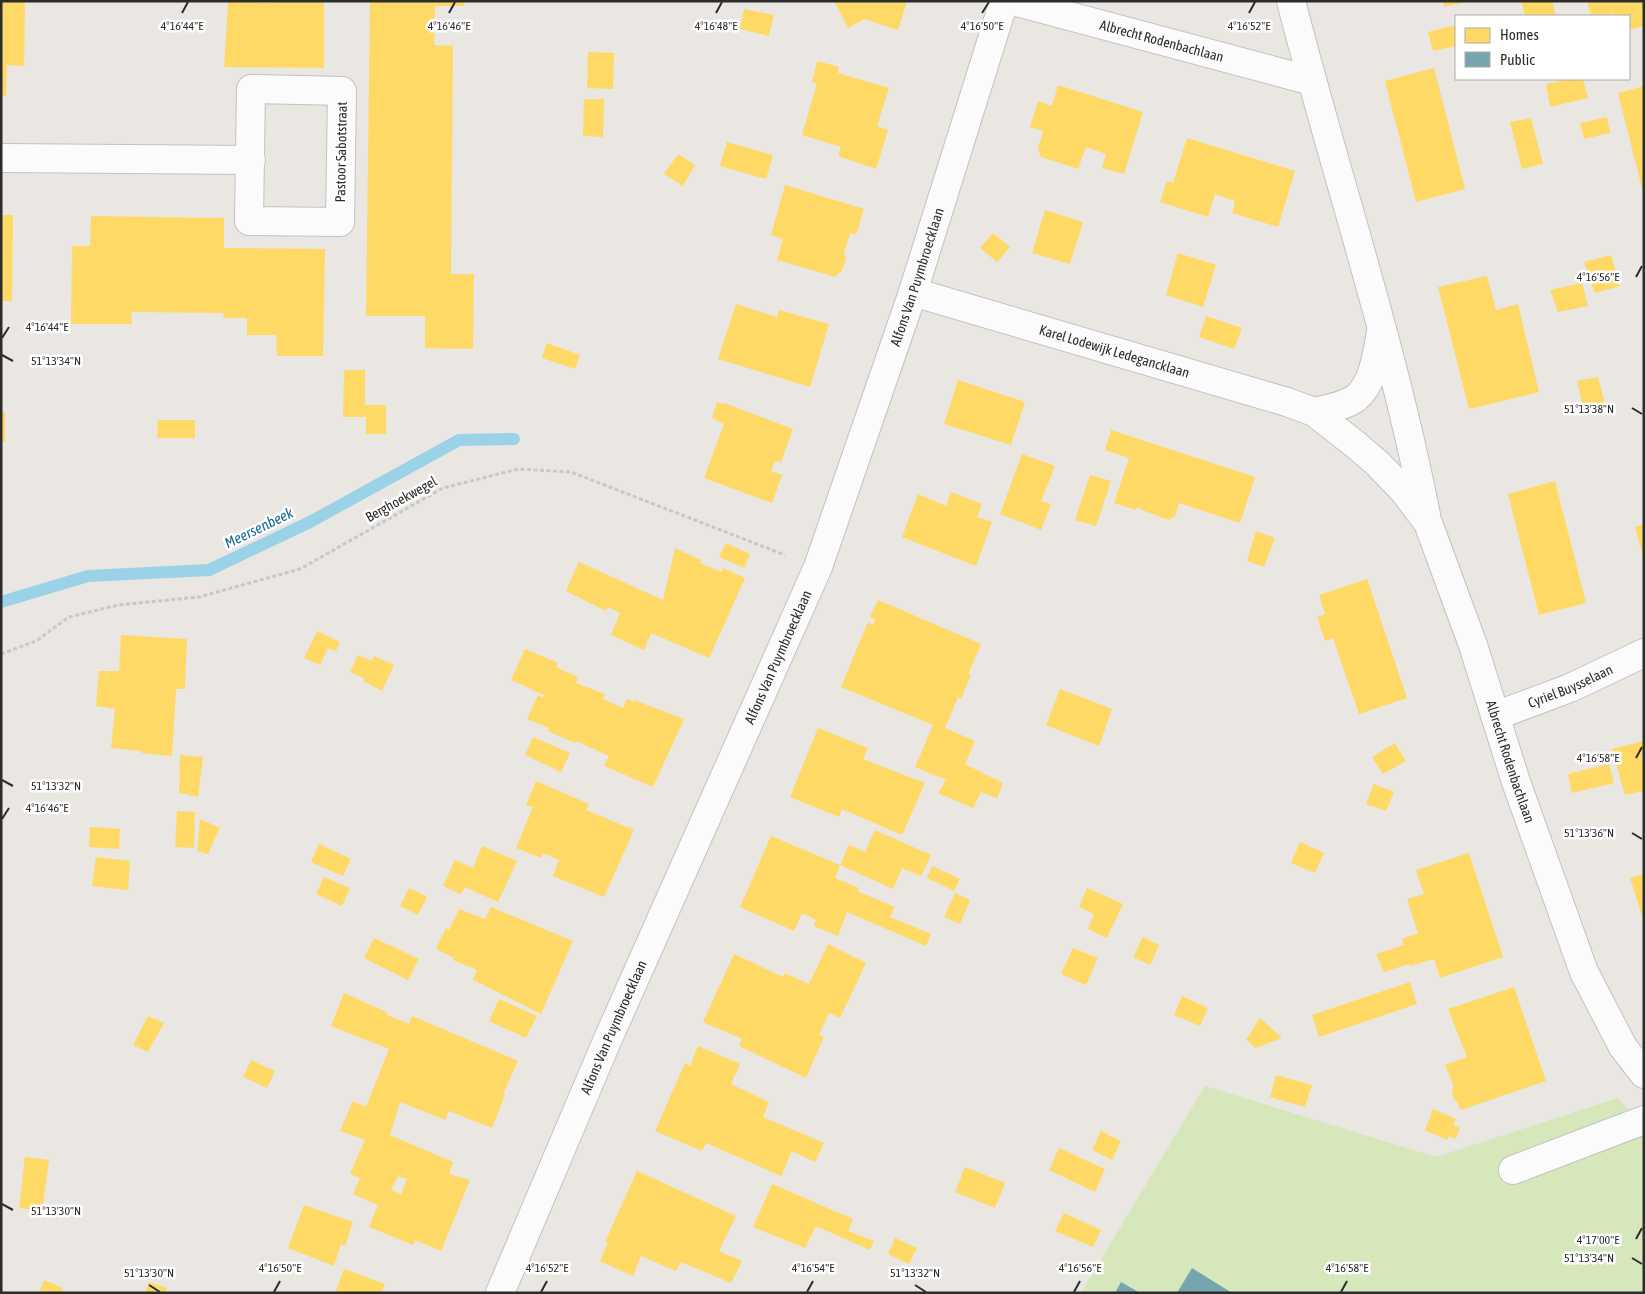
<svg xmlns="http://www.w3.org/2000/svg" width="1645" height="1294" font-family="'Asap Condensed',sans-serif">
	<style>
		.pitch { fill: #d6e7bb }
		.homes { fill: #ffd966; fill-rule: evenodd }
		.public { fill: #76a5af }
		.lines { fill: none; stroke-linecap: round; stroke-linejoin: round }
		.stream { stroke: #9ad2e7; stroke-width: 12 }
		.minor-casing { stroke: #c3c2c2; stroke-width: 30 }
		.path { stroke: #c8c8c7; stroke-width: 3; stroke-dasharray: 4 2.5; stroke-linecap: butt }
		.minor { stroke: #fcfbfb; stroke-width: 28 }
		.ticks { fill: none; stroke: #2c2c2c; stroke-width: 2 }
		.labels { text-anchor: middle; stroke-width: 5; stroke-linejoin: round; paint-order: stroke }
		.street-label { font-size: 14px; fill: #2c2c2c; stroke: #fff }
		.water-label { font-size: 15px; font-style: italic; fill: #156a97; stroke: #fff }
		.ticks-label { font-size: 12px; text-anchor: middle; fill: #2c2c2c; stroke: #fff; stroke-width: 5; stroke-linejoin: round; paint-order: stroke }
	</style>
	<rect width="100%" height="100%" fill="#eae6e2"/>
	<polygon class="pitch" points="1205,1086 1436,1157 1618,1098 1644,1127 1644,1293 1081,1293"/>
	<g class="homes">
		<polygon points="1,1 25,1 24,66 7,65 6,96 1,95"/>
		<polygon points="277,1 324,1 324,68 224,67 228,2 277,3"/>
		<polygon points="370,1 464,1 464,6 435,6 434,45 453,46 451,274 474,274 473,349 425,348 425,316 366,316"/>
		<polygon points="834,1 907,1 898,30 864,19 848,28"/>
		<polygon points="1443,1 1465,1 1465,2 1444,7"/>
		<polygon points="1521,1 1552,1 1556,16 1525,16"/>
		<polygon points="1587,1 1644,1 1644,26 1629,30 1629,16 1614,16 1613,13 1601,16 1591,16"/>
		<polygon points="744,9 774,15 769,36 740,29"/>
		<polygon points="1456,25 1456,46 1433,51 1428,32"/>
		<polygon points="588,52 614,53 613,89 587,88"/>
		<polygon points="817,61 839,67 838,73 889,88 877,126 888,130 876,169 838,156 841,147 802,135 817,83 812,82"/>
		<polygon points="1434,68 1465,189 1416,202 1385,81"/>
		<polygon points="1570,79 1583,79 1588,98 1550,107 1546,84"/>
		<polygon points="1058,85 1143,112 1124,174 1102,168 1106,154 1086,147 1078,169 1041,157 1038,149 1043,131 1030,127 1038,101 1052,106"/>
		<polygon points="1644,86 1644,192 1643,192 1618,93"/>
		<polygon points="584,99 604,99 603,137 583,136"/>
		<polygon points="1607,117 1610,133 1584,139 1580,123"/>
		<polygon points="1531,118 1543,164 1522,169 1510,122"/>
		<polygon points="1187,138 1295,171 1278,227 1232,213 1235,201 1215,194 1208,217 1160,202 1167,181 1173,183"/>
		<polygon points="727,142 773,155 766,179 720,166"/>
		<polygon points="678,154 695,165 683,186 664,174"/>
		<polygon points="785,185 864,209 856,235 850,233 844,253 846,258 842,271 838,273 836,277 777,260 783,239 771,235"/>
		<polygon points="1045,210 1083,222 1070,264 1032,253"/>
		<polygon points="1,215 13,215 12,301 1,301"/>
		<polygon points="91,216 224,218 224,248 325,249 323,356 277,356 276,335 247,335 247,318 223,318 224,313 131,312 132,324 71,324 72,246 90,246"/>
		<polygon points="993,233 1010,247 997,262 980,248"/>
		<polygon points="1178,253 1216,265 1203,307 1166,295"/>
		<polygon points="1611,255 1620,286 1595,293 1584,262"/>
		<polygon points="1487,276 1496,310 1518,304 1539,392 1469,409 1438,287"/>
		<polygon points="1582,283 1588,306 1558,312 1550,290"/>
		<polygon points="736,304 777,317 779,310 829,324 810,387 718,359"/>
		<polygon points="1206,316 1242,328 1234,349 1199,337"/>
		<polygon points="547,343 580,355 575,369 542,358"/>
		<polygon points="344,370 365,370 365,405 386,405 386,434 366,434 366,417 343,417"/>
		<polygon points="1598,377 1607,411 1585,416 1577,381"/>
		<polygon points="958,380 1025,402 1011,445 944,424"/>
		<polygon points="717,402 723,404 724,403 793,429 781,462 775,461 771,471 782,475 772,503 704,478 724,424 712,418"/>
		<rect x="1" y="412" width="4" height="30"/>
		<polygon points="158,420 195,420 195,438 157,438"/>
		<polygon points="1111,430 1255,477 1240,523 1179,503 1175,516 1169,520 1142,510 1138,507 1136,510 1114,503 1129,458 1105,450"/>
		<polygon points="1022,454 1055,466 1041,501 1051,504 1041,530 1000,514"/>
		<polygon points="1090,475 1111,481 1096,526 1075,520"/>
		<polygon points="1555,481 1586,603 1539,615 1508,494"/>
		<polygon points="951,492 982,504 977,517 992,522 976,566 902,537 918,494 946,506"/>
		<polygon points="1644,524 1644,556 1643,556 1635,527"/>
		<polygon points="1256,531 1275,538 1264,567 1247,561"/>
		<polygon points="726,543 750,554 744,568 719,557"/>
		<polygon points="675,548 701,560 700,563 721,572 723,568 745,578 709,658 651,633 644,650 611,635 620,613 608,607 606,611 566,591 579,562 663,600"/>
		<polygon points="1367,579 1407,698 1359,714 1333,638 1325,641 1317,617 1325,614 1319,595"/>
		<polygon points="878,600 981,644 968,674 971,675 961,699 958,697 945,728 975,741 965,764 1003,783 997,798 981,792 973,808 938,793 946,780 915,767 933,725 841,687 868,622 873,625 875,619 870,617"/>
		<polygon points="317,631 340,642 336,651 328,648 320,665 304,658"/>
		<polygon points="121,635 187,639 185,689 176,689 172,756 142,753 142,751 111,748 115,709 96,706 99,671 119,671"/>
		<polygon points="525,649 558,663 556,667 578,677 576,683 605,694 603,699 623,708 627,699 634,702 634,700 684,719 653,787 604,766 609,756 576,741 575,743 548,731 549,728 527,719 538,695 543,698 544,695 511,680"/>
		<polygon points="358,655 372,661 374,656 394,665 382,691 363,681 364,678 350,672"/>
		<polygon points="1060,689 1112,709 1099,746 1046,725"/>
		<polygon points="818,728 868,748 863,759 925,783 902,835 842,809 839,817 790,797"/>
		<polygon points="533,737 570,753 561,772 525,755"/>
		<polygon points="1644,741 1643,791 1625,795 1612,749"/>
		<polygon points="1395,743 1406,761 1383,774 1372,757"/>
		<polygon points="180,755 203,757 198,797 179,793"/>
		<polygon points="1609,764 1614,783 1572,793 1568,774"/>
		<polygon points="536,781 589,804 586,810 634,830 604,897 553,876 559,860 543,853 541,858 516,848 533,807 526,805"/>
		<polygon points="1374,784 1394,792 1386,811 1366,804"/>
		<polygon points="177,811 195,812 194,848 175,847"/>
		<polygon points="200,819 220,828 208,854 197,851"/>
		<polygon points="90,827 120,829 119,849 89,847"/>
		<polygon points="875,830 931,855 921,876 902,868 893,889 840,865 849,845 865,852"/>
		<polygon points="771,836 840,865 835,878 859,888 857,891 895,907 890,917 931,934 926,946 847,912 838,936 814,926 816,920 802,913 794,931 740,907"/>
		<polygon points="1300,842 1324,853 1315,873 1291,863"/>
		<polygon points="319,844 351,859 343,876 311,862"/>
		<polygon points="482,846 517,861 498,902 465,887 461,894 443,886 455,860 473,868"/>
		<polygon points="1469,853 1503,957 1440,978 1434,959 1410,966 1409,964 1384,972 1376,954 1404,945 1402,939 1418,933 1407,899 1424,894 1416,870"/>
		<polygon points="96,857 130,861 128,890 92,886"/>
		<polygon points="932,866 960,879 954,891 927,878"/>
		<polygon points="1644,874 1644,919 1643,919 1630,878"/>
		<polygon points="324,877 350,888 342,906 316,894"/>
		<polygon points="409,888 427,897 418,915 400,906"/>
		<polygon points="1087,888 1123,904 1107,938 1088,929 1094,914 1079,907"/>
		<polygon points="955,893 970,900 960,924 944,917"/>
		<polygon points="491,907 573,941 541,1014 473,980 477,970 453,960 454,958 436,949 446,928 449,930 459,909 485,919"/>
		<polygon points="1143,937 1159,945 1150,965 1133,957"/>
		<polygon points="374,938 419,959 408,980 364,958"/>
		<polygon points="828,944 866,963 840,1018 829,1013 819,1035 824,1037 806,1078 739,1046 742,1039 703,1022 734,954 783,977 785,973 809,984"/>
		<polygon points="1073,948 1098,958 1086,985 1061,974"/>
		<polygon points="1410,982 1417,1004 1319,1037 1312,1015"/>
		<polygon points="1514,987 1546,1081 1461,1110 1458,1104 1452,1095 1453,1084 1445,1065 1467,1057 1448,1009"/>
		<path d="M344 993 388 1013 387 1015 409 1024 412 1016 518 1061 503 1094 505 1095 492 1128 449 1111 445 1120 400 1102 390 1135 453 1162 449 1174 470 1180 441 1251 415 1240 413 1245 369 1227 378 1205 353 1194 360 1178 350 1174 365 1140 340 1131 353 1101 366 1107 389 1049 331 1026ZM398 1176 407 1179 401 1194 391 1190Z"/>
		<polygon points="1182,996 1208,1008 1200,1026 1174,1015"/>
		<polygon points="499,999 537,1016 526,1038 489,1021"/>
		<polygon points="148,1016 164,1023 148,1052 133,1045"/>
		<polygon points="1260,1018 1282,1038 1256,1048 1246,1040"/>
		<polygon points="698,1046 740,1064 731,1084 769,1102 763,1117 824,1143 815,1162 792,1151 781,1176 706,1143 702,1151 655,1131 685,1063 690,1066"/>
		<polygon points="251,1060 275,1071 267,1088 243,1077"/>
		<polygon points="1276,1075 1312,1085 1305,1107 1270,1097"/>
		<polygon points="1433,1109 1456,1119 1453,1125 1460,1128 1455,1139 1449,1136 1447,1140 1425,1130"/>
		<polygon points="1101,1131 1121,1141 1112,1160 1092,1150"/>
		<polygon points="1059,1148 1105,1169 1095,1192 1049,1170"/>
		<polygon points="25,1157 49,1160 42,1211 19,1208"/>
		<polygon points="965,1167 1005,1183 995,1208 955,1192"/>
		<polygon points="637,1171 736,1216 719,1251 742,1261 731,1283 681,1262 676,1271 641,1256 633,1276 600,1261 608,1242 605,1242"/>
		<polygon points="772,1184 853,1219 848,1231 874,1241 870,1250 816,1226 805,1248 753,1227"/>
		<polygon points="304,1205 353,1222 345,1246 341,1244 334,1266 288,1248"/>
		<polygon points="1064,1213 1101,1230 1093,1247 1055,1231"/>
		<polygon points="895,1238 917,1248 909,1264 888,1254"/>
		<polygon points="344,1269 385,1284 381,1293 335,1293"/>
		<polygon points="44,1280 63,1288 61,1293 39,1293"/>
		<polygon points="149,1282 167,1288 165,1293 145,1293"/>
	</g>
	<g class="public">
		<polygon points="1192,1268 1232,1293 1177,1293"/>
		<polygon points="1121,1282 1140,1293 1115,1293"/>
	</g>
	<g class="lines">
		<polyline class="stream" points="1,602 88,576 209,570 310,522 459,440 514,439"/>
		<g class="minor-casing">
			<g id="minor">
				<path id="s1" d="M1013 1 1312 81"/>
				<path d="M1291 1C1335 173 1392 341 1426 515"/>
				<polygon points="251,89 342,91 340,222 249,221"/>
				<polyline points="1,158 251,160"/>
				<path id="s2" d="M913 292 1287 402 1314 412 1356 445 1378 464 1404 491 1428 523 1473 645 1516 782 1584 972 1623 1047 1644 1074"/>
				<path d="M1314 412C1327 409 1345 406 1356 398 1374 383 1377 353 1381 332"/>
				<path id="s3" d="M1495 716 1570 688 1644 653"/>
				<polyline points="1513,1170 1644,1120"/>
				<path id="s4" d="M500 1293 607 1041 818 567 913 292 1004 1"/>
			</g>
		</g>
		<polyline class="path" points="1,654 36,641 69,617 118,605 199,597 300,569 443,488 518,469 571,472 785,555"/>
		<use href="#minor" class="minor"/>
	</g>
	<path class="ticks" d="M182 13 188 2M449 13 455 2M716 13 722 2M982 13 989 2M1249 13 1255 2M1636 277 1642 266M2 338 9 327M2 355 13 361M1632 408 1642 414M1636 758 1642 747M2 780 13 786M2 819 9 808M1632 833 1642 839M2 1204 13 1210M1636 1239 1642 1228M1632 1258 1642 1264M149 1285 160 1292M915 1285 926 1292M274 1292 280 1281M541 1292 547 1281M807 1292 813 1281M1074 1292 1080 1281M1341 1292 1347 1281"/>
	<g class="labels">
		<g class="street-label">
			<text dy="5" stroke="none"><textPath href="#s1" startOffset="154">Albrecht Rodenbachlaan</textPath></text>
			<text transform="translate(341 152) rotate(-89)" y="5">Pastoor Sabotstraat</text>
			<text dy="5" stroke="none"><textPath href="#s4" startOffset="1099">Alfons Van Puymbroecklaan</textPath></text>
			<text dy="5" stroke="none"><textPath href="#s2" startOffset="210">Karel Lodewijk Ledegancklaan</textPath></text>
			<text transform="translate(401 499) rotate(-29)" y="5">Berghoekwegel</text>
			<text dy="5" stroke="none"><textPath href="#s4" startOffset="694">Alfons Van Puymbroecklaan</textPath></text>
			<text dy="5" stroke="none"><textPath href="#s3" startOffset="81">Cyriel Buysselaan</textPath></text>
			<text dy="5" stroke="none"><textPath href="#s2" startOffset="831">Albrecht Rodenbachlaan</textPath></text>
			<text dy="5" stroke="none"><textPath href="#s4" startOffset="289">Alfons Van Puymbroecklaan</textPath></text>
		</g>
		<g class="water-label">
			<text transform="translate(259 528) rotate(-26)" y="5">Meersenbeek</text>
		</g>
	</g>
	<g class="ticks-label">
		<text x="182" y="30">4°16'44"E</text>
		<text x="449" y="30">4°16'46"E</text>
		<text x="716" y="30">4°16'48"E</text>
		<text x="982" y="30">4°16'50"E</text>
		<text x="1249" y="30">4°16'52"E</text>
		<text x="1598" y="281">4°16'56"E</text>
		<text x="47" y="331">4°16'44"E</text>
		<text x="56" y="365">51°13'34"N</text>
		<text x="1589" y="413">51°13'38"N</text>
		<text x="1598" y="762">4°16'58"E</text>
		<text x="56" y="790">51°13'32"N</text>
		<text x="47" y="812">4°16'46"E</text>
		<text x="1589" y="837">51°13'36"N</text>
		<text x="56" y="1215">51°13'30"N</text>
		<text x="1598" y="1244">4°17'00"E</text>
		<text x="1589" y="1262">51°13'34"N</text>
		<text x="280" y="1272">4°16'50"E</text>
		<text x="547" y="1272">4°16'52"E</text>
		<text x="813" y="1272">4°16'54"E</text>
		<text x="1080" y="1272">4°16'56"E</text>
		<text x="1347" y="1272">4°16'58"E</text>
		<text x="149" y="1277">51°13'30"N</text>
		<text x="915" y="1277">51°13'32"N</text>
	</g>
	<rect width="1645" height="1294" fill="none" stroke="#2c2c2c" stroke-width="5"/>
	<rect x="1455" y="15" width="175" height="65" fill="#ffffff" stroke="#ababab"/>
	<rect x="1465" y="28" width="25" height="15" fill="#ffd966" stroke="#ababab"/>
	<text x="1500" y="40" font-size="15" fill="#2c2c2c">Homes</text>
	<rect x="1465" y="52" width="25" height="15" fill="#76a5af" stroke="#ababab"/>
	<text x="1500" y="65" font-size="15" fill="#2c2c2c">Public</text>
</svg>
